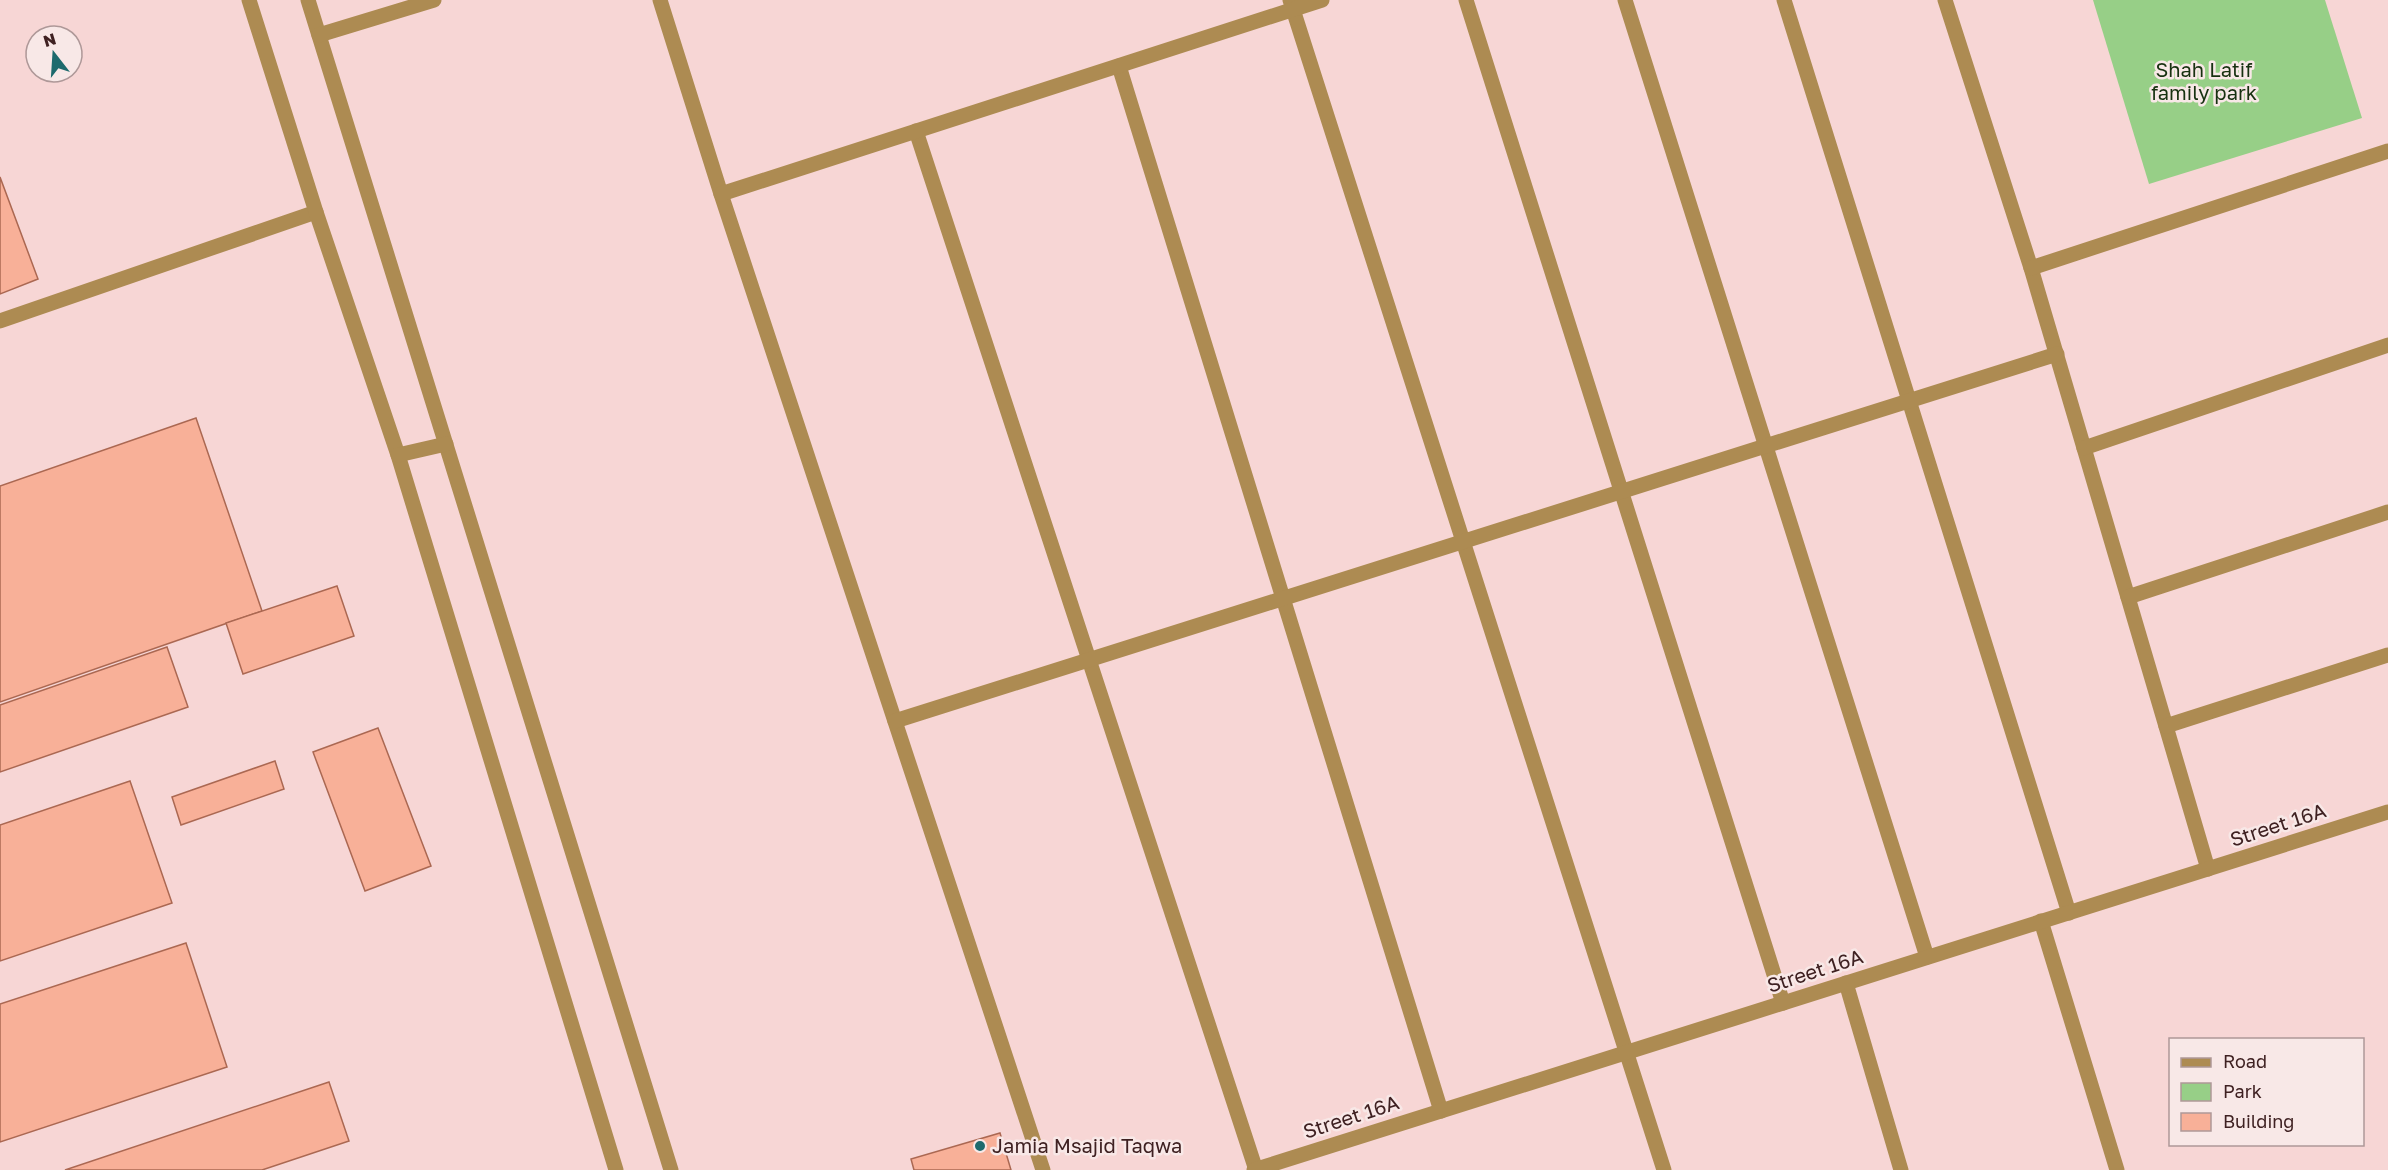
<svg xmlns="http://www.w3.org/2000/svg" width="2388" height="1170" font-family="'Golos Text',sans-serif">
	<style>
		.green { fill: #97cf87 }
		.building { fill: #f8b098; stroke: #ab6852; stroke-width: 1.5 }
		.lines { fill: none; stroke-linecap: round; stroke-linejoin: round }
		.minor { stroke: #ad8b52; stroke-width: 15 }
		.tertiary { stroke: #ad8b52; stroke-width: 15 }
		.poi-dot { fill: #1d6a6d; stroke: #f8e8e7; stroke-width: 2 }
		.labels { text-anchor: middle; stroke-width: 5; stroke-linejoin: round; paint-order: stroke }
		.park-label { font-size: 20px; fill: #173110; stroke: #f8e8e7 }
		.street-label { font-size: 20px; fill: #3f2122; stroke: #f8e8e7 }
		.poi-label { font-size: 20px; fill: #3f2122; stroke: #f8e8e7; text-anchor: start }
	</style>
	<rect width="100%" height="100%" fill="#f7d6d5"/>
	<polygon class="green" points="2093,0 2325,0 2362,118 2149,184"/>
	<g class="building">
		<polygon points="0,177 38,279 0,294"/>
		<polygon points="196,418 262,611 0,702 0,486"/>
		<polygon points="337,586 354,636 243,674 226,623"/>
		<polygon points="167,647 188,707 0,772 0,705"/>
		<polygon points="378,728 431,866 365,891 313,752"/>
		<polygon points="275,761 284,789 181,825 172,797"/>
		<polygon points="130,781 172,903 0,961 0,825"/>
		<polygon points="186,943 227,1067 0,1142 0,1004"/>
		<polygon points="329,1082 349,1141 262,1170 65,1170"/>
		<polygon points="1000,1133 1011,1170 914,1170 911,1159"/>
	</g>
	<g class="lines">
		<g class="minor">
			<polyline points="660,0 721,194 1043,1170"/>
			<polyline points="1290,0 1664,1170"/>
			<polyline points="1466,0 1783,1003"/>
			<polyline points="1625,0 1927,957"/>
			<polyline points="1784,0 2069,913"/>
			<polyline points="1945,0 2031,268 2208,869"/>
			<polyline points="1119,66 1441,1111"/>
			<polyline points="916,131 1256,1170"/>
			<polyline points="721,194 1322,0"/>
			<polyline points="2031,268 2388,151"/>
			<polyline points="0,321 316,212"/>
			<polyline points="2084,448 2388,345"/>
			<polyline points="2128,597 2388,512"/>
			<polyline points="895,721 2057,354"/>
			<polyline points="2166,726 2388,655"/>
			<polyline points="2041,921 2117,1170"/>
			<polyline points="1846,983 1901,1170"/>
		</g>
		<g class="tertiary">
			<polyline points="249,0 316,212 398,455 616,1170"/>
			<polyline points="308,0 671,1170"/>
			<polyline points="319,35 434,0"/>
			<polyline points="398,455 446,444"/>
			<polyline points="1254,1170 2388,812"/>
		</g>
	</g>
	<circle class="poi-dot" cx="980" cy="1146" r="6"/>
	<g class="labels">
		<g class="park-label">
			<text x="2204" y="77">Shah Latif<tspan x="2204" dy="23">family park</tspan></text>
		</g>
		<g class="street-label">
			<text transform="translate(2278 825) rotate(-18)" y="7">Street 16A</text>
			<text transform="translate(1815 971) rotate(-18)" y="7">Street 16A</text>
			<text transform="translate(1351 1117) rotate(-18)" y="7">Street 16A</text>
		</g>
		<g class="poi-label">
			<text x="992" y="1153">Jamia Msajid Taqwa</text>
		</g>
	</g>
	<rect x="2169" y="1038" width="195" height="108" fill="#f8e8e7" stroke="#ae9898" stroke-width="1.5"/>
	<rect x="2181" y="1058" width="30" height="9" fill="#ad8b52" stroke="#ae9898" stroke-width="1.5"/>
	<text x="2223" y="1068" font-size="18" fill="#3f2122">Road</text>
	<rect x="2181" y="1083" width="30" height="18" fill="#97cf87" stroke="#ae9898" stroke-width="1.5"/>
	<text x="2223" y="1098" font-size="18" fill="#3f2122">Park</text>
	<rect x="2181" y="1113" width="30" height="18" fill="#f8b098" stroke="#ae9898" stroke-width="1.5"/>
	<text x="2223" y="1128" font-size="18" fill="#3f2122">Building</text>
	<g transform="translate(54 54) rotate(343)"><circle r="28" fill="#f8e8e7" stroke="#ae9898" stroke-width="1.5"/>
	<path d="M0-4.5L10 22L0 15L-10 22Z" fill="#1d6a6d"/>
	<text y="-9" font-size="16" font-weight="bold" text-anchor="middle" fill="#3f2122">N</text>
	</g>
</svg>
